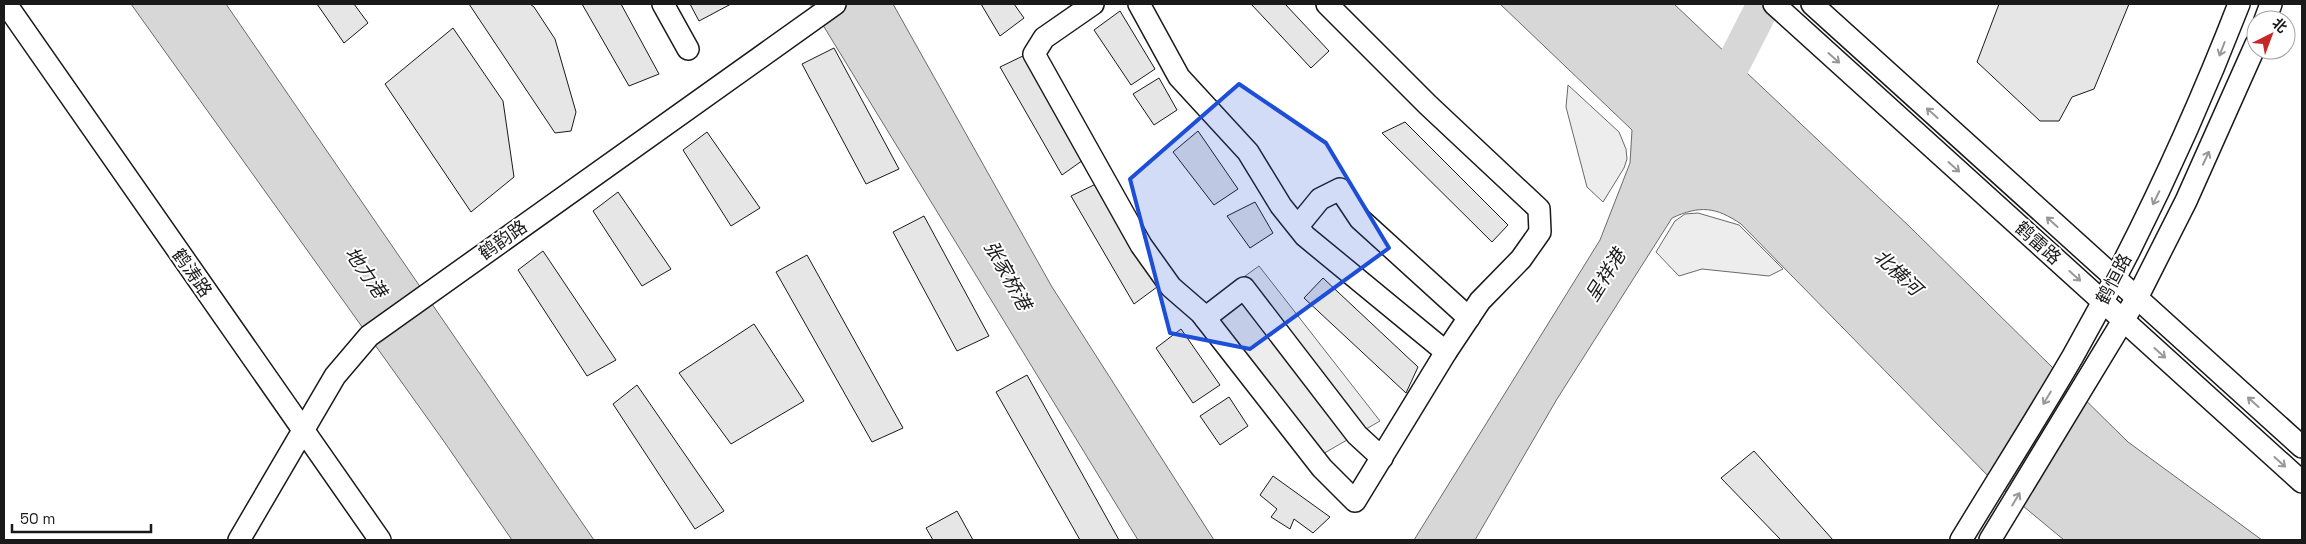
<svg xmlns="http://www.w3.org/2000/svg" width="2306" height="544" font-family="'Space Grotesk','Noto Sans SC',sans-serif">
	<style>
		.built { fill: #ededed; stroke: #6a6a6a }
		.water { fill: #d7d7d7; stroke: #6a6a6a }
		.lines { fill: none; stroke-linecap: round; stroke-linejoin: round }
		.river { stroke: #d7d7d7; stroke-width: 34 }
		.building { fill: #e6e6e6; stroke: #1a1a1a }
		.minor-casing { stroke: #1a1a1a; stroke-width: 24 }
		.minor { stroke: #fff; stroke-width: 21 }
		.oneway { stroke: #989898 }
		.marked { fill: #1d4ed8; fill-opacity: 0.2; stroke: #1d4ed8; stroke-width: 4; stroke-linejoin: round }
		.labels { text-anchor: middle; stroke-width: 4; stroke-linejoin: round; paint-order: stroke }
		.street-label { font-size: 18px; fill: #1a1a1a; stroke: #fff }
		.water-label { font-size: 19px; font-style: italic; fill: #1a1a1a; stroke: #fff }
	</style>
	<rect width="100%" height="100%" fill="#fff"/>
	<g class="built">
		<polygon points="1568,85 1619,132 1626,149 1627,159 1624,168 1603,202 1587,187 1566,107"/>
		<polygon points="1698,213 1739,225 1783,269 1769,276 1702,269 1679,276 1656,252 1675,221 1685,214"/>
		<polygon points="1259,266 1380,421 1321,455 1206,304"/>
	</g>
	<g class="water">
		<polygon points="131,4 226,4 594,540 512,540 443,440"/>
		<polygon points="810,4 893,4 1052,287 1214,540 1138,540"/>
		<path d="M1500 4H1674L1910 227 2128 442 2262 540H2064L1994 482 1741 224C1716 207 1700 205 1672 218L1557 399 1475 540H1414L1600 240 1630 163 1632 130Z"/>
	</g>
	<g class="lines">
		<polyline class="river" points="1714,102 1764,4"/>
	</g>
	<g class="building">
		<polygon points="317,4 354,4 368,23 344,43"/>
		<polygon points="469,4 530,4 534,7 555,39 576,112 571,131 555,133"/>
		<polygon points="582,4 621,4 659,74 629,86"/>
		<polygon points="690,4 731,4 699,21"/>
		<polygon points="981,4 1014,4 1024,18 1000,36"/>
		<polygon points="1251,4 1285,4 1329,51 1311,68"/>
		<polygon points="1999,4 2129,4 2094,89 2072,97 2059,121 2040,121 1977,62"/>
		<polygon points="1120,11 1155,69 1131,85 1094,30"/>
		<polygon points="453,28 503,101 514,177 471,212 385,84"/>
		<polygon points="834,48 899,169 866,184 802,64"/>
		<polygon points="1027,54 1086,158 1062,175 1000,67"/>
		<polygon points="1159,78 1177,110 1154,125 1133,94"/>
		<polygon points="1405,122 1508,225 1492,242 1382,133"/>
		<polygon points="1198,131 1238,189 1214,205 1173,152"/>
		<polygon points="707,132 760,208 731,226 683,150"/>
		<polygon points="1098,183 1157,287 1134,304 1071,196"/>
		<polygon points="618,192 671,269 642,286 593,211"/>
		<polygon points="1255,202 1273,233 1250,248 1227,216"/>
		<polygon points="924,216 989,336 957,351 893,232"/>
		<polygon points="543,251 616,360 587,376 518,270"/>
		<polygon points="807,255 903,428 872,442 776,272"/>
		<polygon points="1323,278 1418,367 1406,393 1304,298"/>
		<polygon points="754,324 804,401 731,444 679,373"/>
		<polygon points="1181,329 1220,385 1193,403 1156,348"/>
		<polygon points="1027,375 1119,540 1080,540 996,392"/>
		<polygon points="637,385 724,511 695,529 613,404"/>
		<polygon points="1229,397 1248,426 1220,445 1200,416"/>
		<polygon points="1754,451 1833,540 1781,540 1721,478"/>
		<polygon points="1273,476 1330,517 1313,533 1294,519 1290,529 1271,517 1277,509 1260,495"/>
		<polygon points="957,511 973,540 933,540 926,528"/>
	</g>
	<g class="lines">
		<g class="minor-casing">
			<g id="minor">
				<polyline points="6,4 380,540"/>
				<polyline points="663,4 688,49"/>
				<polyline points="1093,4 1044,38 1034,54 1141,245 1171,287 1201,313 1322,468 1355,501 1446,352 1480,301 1521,259 1540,232 1539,209 1428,105 1327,4"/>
				<polyline points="1139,4 1179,77 1248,152 1281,206 1305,236 1446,352"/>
				<polyline points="1774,4 2302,482"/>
				<polyline points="1812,4 2302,447"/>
				<polyline points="2265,20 2271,4"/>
				<polyline points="1298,226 1320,199 1340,189 1360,219 1469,318"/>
				<polyline points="1205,318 1244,288 1357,435 1382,458"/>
				<polyline points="239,540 335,376 369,336 835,4"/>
				<path d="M1961 540C1998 479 2037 418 2073 356 2137 243 2192 125 2239 4"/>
				<polyline points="1990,540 2138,296 2186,201 2256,44"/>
			</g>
		</g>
		<use href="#minor" class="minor"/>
	</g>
	<defs><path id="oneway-shaft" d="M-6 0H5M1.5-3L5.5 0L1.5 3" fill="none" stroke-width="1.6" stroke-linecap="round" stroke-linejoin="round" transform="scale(1.25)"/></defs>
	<g class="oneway">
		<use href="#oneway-shaft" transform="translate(2222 49) rotate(111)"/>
		<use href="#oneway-shaft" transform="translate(1834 58) rotate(42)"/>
		<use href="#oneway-shaft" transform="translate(1932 113) rotate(-138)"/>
		<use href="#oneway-shaft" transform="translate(2206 158) rotate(-65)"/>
		<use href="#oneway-shaft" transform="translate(1954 167) rotate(42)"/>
		<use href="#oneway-shaft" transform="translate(2156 198) rotate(116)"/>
		<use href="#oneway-shaft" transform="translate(2052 222) rotate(-138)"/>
		<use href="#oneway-shaft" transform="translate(2075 276) rotate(42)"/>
		<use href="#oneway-shaft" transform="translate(2160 353) rotate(42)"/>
		<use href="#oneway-shaft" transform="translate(2047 398) rotate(121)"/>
		<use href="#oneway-shaft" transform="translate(2253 402) rotate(-138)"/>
		<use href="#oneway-shaft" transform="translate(2280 462) rotate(42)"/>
		<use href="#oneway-shaft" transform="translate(2016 499) rotate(-59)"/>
	</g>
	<path class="marked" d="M1239 84 1326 143 1389 248 1250 349 1170 333 1130 179Z"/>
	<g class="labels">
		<g class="street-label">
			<text transform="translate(503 240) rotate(-35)" y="6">鹤韵路</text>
			<text transform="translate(2038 243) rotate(42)" y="6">鹤雷路</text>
			<text transform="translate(192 273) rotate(55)" y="6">鹤涛路</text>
			<text transform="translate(2114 279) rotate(-62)" y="6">鹤恒路</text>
		</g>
		<g class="water-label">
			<text transform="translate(366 272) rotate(55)" y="7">地力港</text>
			<text transform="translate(1898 272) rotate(43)" y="7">北横河</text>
			<text transform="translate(1008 275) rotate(61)" y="7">张家桥港</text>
			<text transform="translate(1605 275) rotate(-58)" y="7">呈祥港</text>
		</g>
	</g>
	<rect width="2306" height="544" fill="none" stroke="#1a1a1a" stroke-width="10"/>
	<g transform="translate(2271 35) rotate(42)"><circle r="24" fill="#ffffff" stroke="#a3a3a3"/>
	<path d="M0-4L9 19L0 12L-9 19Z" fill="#c62828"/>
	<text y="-8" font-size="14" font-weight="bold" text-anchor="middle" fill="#1a1a1a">北</text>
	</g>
	<path d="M12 524v8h139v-8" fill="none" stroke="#1a1a1a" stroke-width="2.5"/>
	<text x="20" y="524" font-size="15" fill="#1a1a1a" stroke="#ffffff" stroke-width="4" paint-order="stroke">50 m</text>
</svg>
